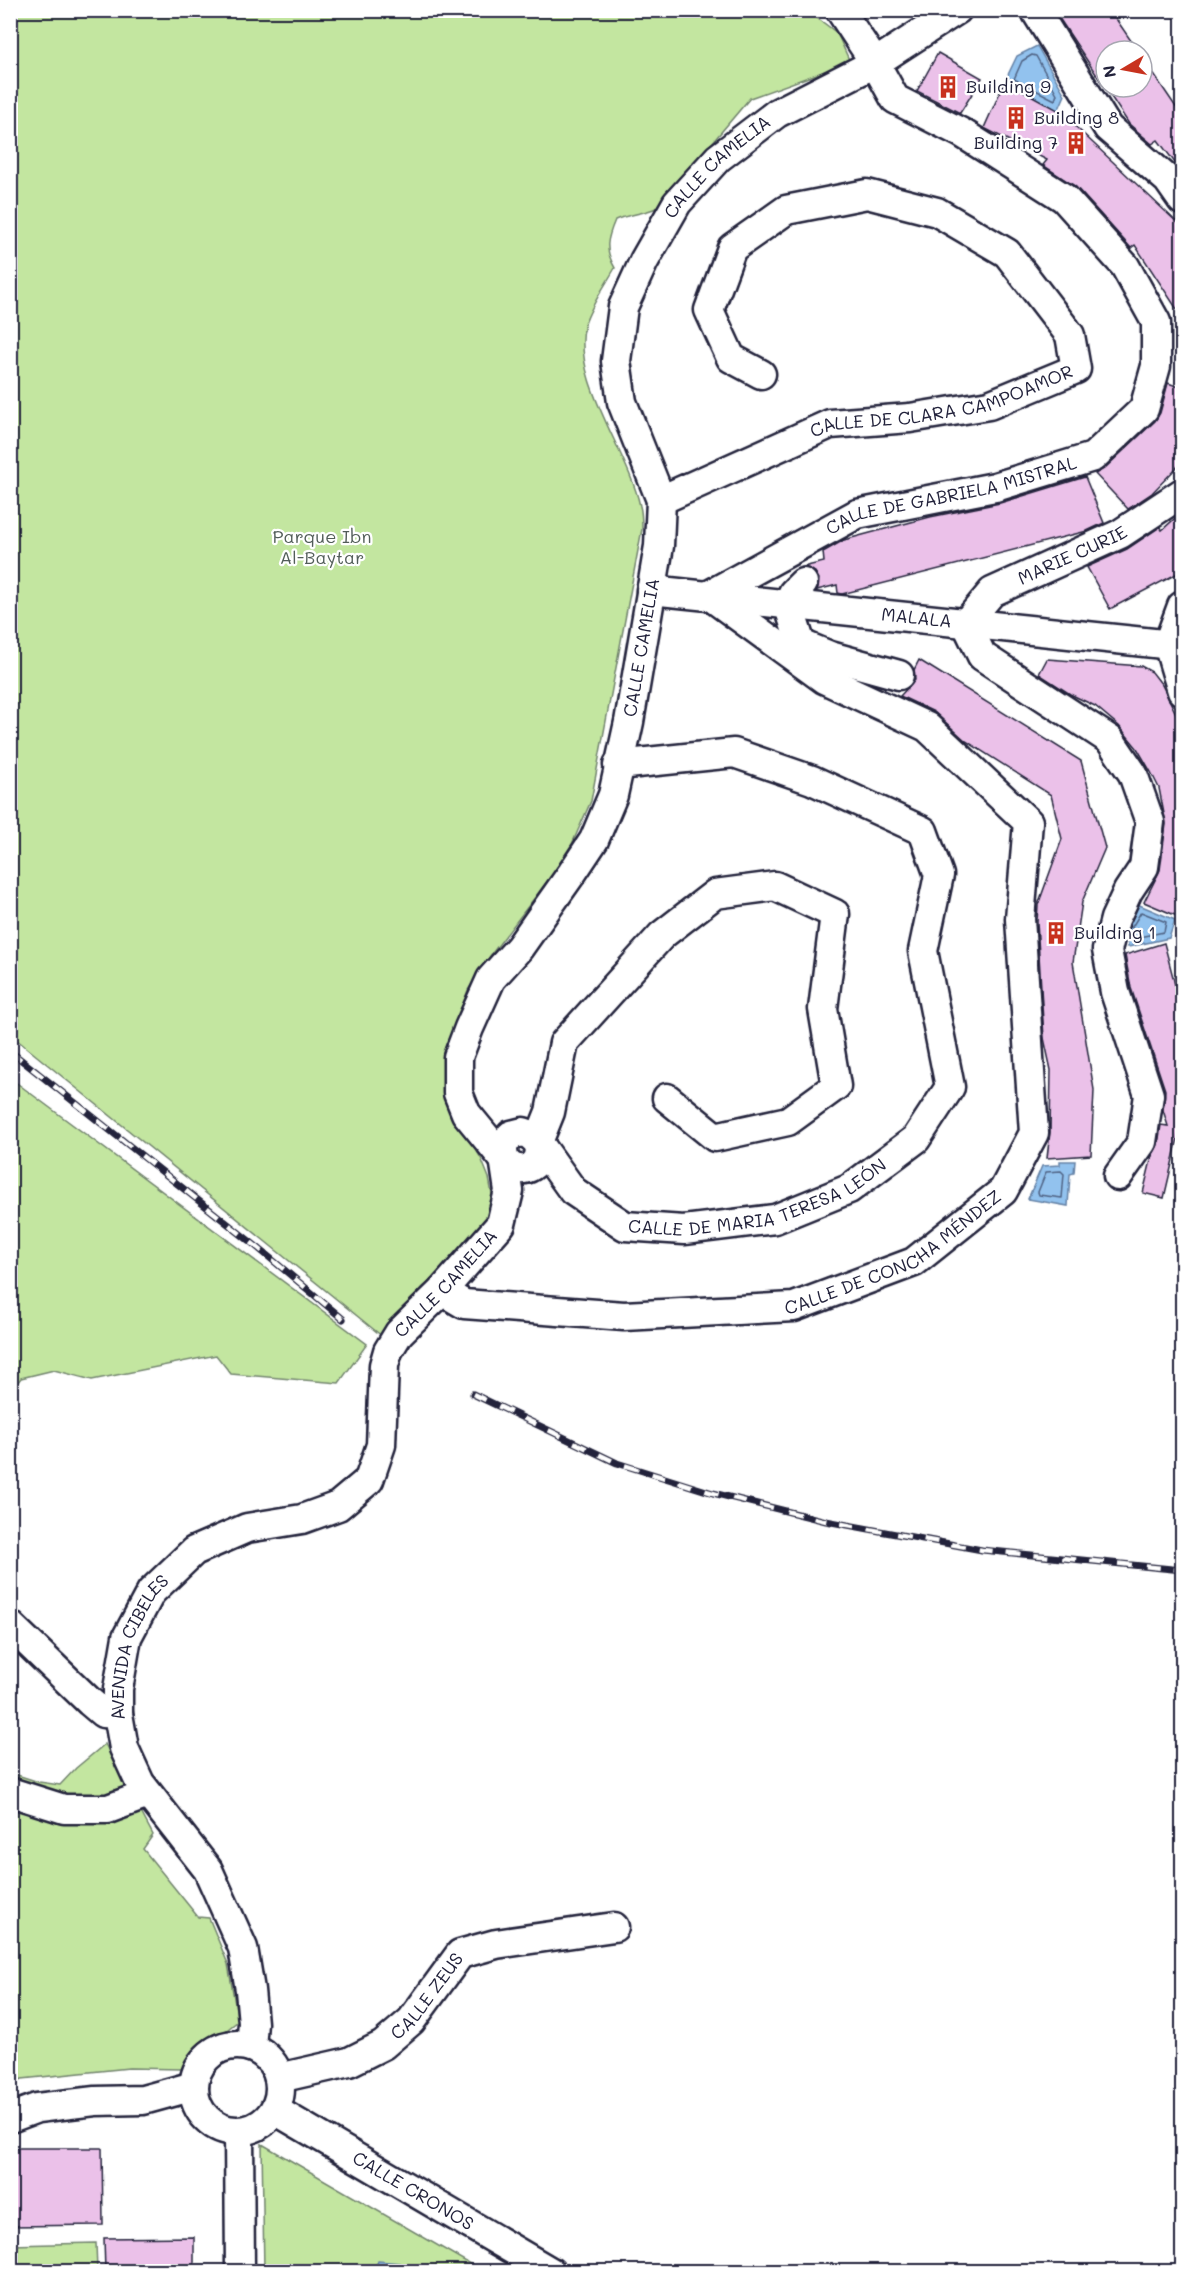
<svg xmlns="http://www.w3.org/2000/svg" width="1193" height="2282" font-family="Mali,sans-serif">
	<style>
		.green { fill: #c3e6a0; stroke: #72846e; stroke-width: 1.5 }
		.water { fill: #92c2ee; stroke: #6582a6; stroke-width: 1.5 }
		.lines { fill: none; stroke-linecap: round; stroke-linejoin: round }
		.shore { stroke: #4f6283; stroke-width: 1.5 }
		.building { fill: #ebc1e9; stroke: #22223b; stroke-width: 1.5 }
		.minor-casing { stroke: #22223b; stroke-width: 33 }
		.minor { stroke: #fff; stroke-width: 28 }
		.rail-casing { stroke: #22223b; stroke-width: 7 }
		.rail { stroke: #fff; stroke-width: 4.5; stroke-dasharray: 14; stroke-linecap: butt }
		.labels { text-anchor: middle; stroke-width: 4.5; stroke-linejoin: round; paint-order: stroke }
		.poi-label { font-size: 18px; fill: #22223b; stroke: #fff; text-anchor: start }
		.street-label { font-size: 18px; fill: #22223b; stroke: #fff }
		.park-label { font-size: 18px; fill: #525d59; stroke: #fff }
	</style>
	<rect width="100%" height="100%" fill="#fff"/>
	<filter id="ink" filterUnits="userSpaceOnUse"><feTurbulence type="fractalNoise" baseFrequency=".0167" numOctaves="2"/><feDisplacementMap in="SourceGraphic" scale="12" xChannelSelector="R" yChannelSelector="G"/><feConvolveMatrix kernelMatrix="1 2 1 2 8 2 1 2 1" color-interpolation-filters="sRGB"/></filter>
	<g filter="url(#ink)">
		<g class="green">
			<path d="M10 11H808L837 33 850 62 750 98 658 207C644 214 630 214 615 220 607 239 604 249 615 268 606 284 590 307 585 324 571 380 628 451 640 506 642 513 642 521 642 529L591 801 572 844 552 875 490 956 468 990 453 1031V1111L481 1158 489 1178 494 1205 492 1217 465 1253 423 1287 398 1315 383 1337 11 1035Z"/>
			<polygon points="10,1078 367,1344 339,1383 231,1374 216,1355 92,1380 54,1370 21,1378 11,1391"/>
			<polygon points="105,1744 153,1835 143,1849 198,1917 209,1918 228,1964 238,2021 218,2037 197,2048 181,2069 129,2068 22,2079 11,2085 11,1773 39,1782 60,1785 76,1768"/>
			<polygon points="262,2144 482,2271 264,2271"/>
			<polygon points="96,2243 97,2271 11,2271 11,2245"/>
		</g>
		<g class="water">
			<polygon points="1037,46 1065,95 1058,111 1005,81 1017,56"/>
			<polygon points="1137,904 1175,920 1169,938 1128,947 1126,926"/>
			<polygon points="1060,1161 1075,1161 1074,1173 1070,1174 1068,1206 1028,1199 1042,1166 1060,1165"/>
			<polygon points="378,2261 400,2263 406,2271 374,2271"/>
		</g>
		<g class="lines">
			<g class="shore">
				<polygon points="1032,55 1036,56 1057,94 1055,100 1014,79 1022,61"/>
				<polygon points="1141,912 1166,922 1164,932 1134,938 1132,927"/>
				<polygon points="1061,1171 1064,1174 1062,1198 1039,1195 1038,1192 1046,1172"/>
			</g>
		</g>
		<g class="building">
			<polygon points="1063,10 1110,10 1138,51 1106,51 1106,87 1142,87 1142,57 1182,116 1182,172 1158,140 1152,144 1129,124 1057,15"/>
			<polygon points="938,53 982,78 960,113 917,91"/>
			<polygon points="1005,81 1058,110 1182,227 1182,317 1135,245 1131,248 1076,187 1043,165 1047,160 984,128"/>
			<polygon points="1168,383 1182,388 1182,462 1152,493 1128,509 1095,474 1104,469 1155,421 1160,413"/>
			<polygon points="1085,477 1104,523 1087,531 842,594 838,593 837,585 817,590 819,579 815,572 803,567 824,562 823,552 844,540 930,517 1000,503"/>
			<polygon points="1182,512 1182,571 1110,609 1087,567 1127,549 1160,527 1162,530"/>
			<polygon points="1047,659 1141,666 1152,672 1162,685 1182,726 1182,918 1144,902 1160,870 1166,824 1159,788 1151,772 1137,748 1119,726 1095,706 1070,694 1039,674"/>
			<polygon points="919,660 1081,761 1105,848 1082,902 1073,962 1094,1090 1091,1155 1047,1158 1050,1132 1051,1070 1044,1038 1037,922 1038,905 1062,839 1051,795 966,741 934,712 900,696 915,680 914,670"/>
			<polygon points="1164,943 1182,1011 1182,1121 1164,1198 1143,1193 1152,1156 1158,1145 1161,1125 1168,1126 1163,1110 1165,1090 1131,988 1125,955"/>
			<polygon points="10,2148 102,2148 103,2225 10,2226"/>
			<polygon points="194,2237 194,2271 105,2271 104,2238"/>
		</g>
		<g class="lines">
			<g class="minor-casing">
				<g id="minor">
					<polyline points="1035,10 1108,128 1168,180 1182,200"/>
					<path id="s1" d="M661 500 830 424 910 418 989 405 1076 369 1070 335 1007 253 937 212 867 194 786 210 732 248 709 310 731 358 761 374"/>
					<polyline points="803,583 793,593 788,604 801,644 830,656 899,675"/>
					<path id="s2" d="M651 590 1182 646"/>
					<polyline points="1182,606 1168,644 1182,691"/>
					<path id="s3" d="M538 1142C546 1164 523 1178 507 1163L466 1113 458 1093V1057L469 1028 491 979 519 948 572 873 594 840 613 795 629 722 659 546 661 500 622 402 616 361 623 307 644 261 677 203 718 158 777 113 875 63 957 10"/>
					<polyline points="538,1142 550,1112 564,1043 662,935 715,894 775,886 835,914 823,1009 836,1086 788,1121 715,1137 667,1098"/>
					<path id="s4" d="M1118 1176 1142 1142 1149 1095 1115 992 1107 950 1115 919 1128 891 1144 867 1150 822 1133 774 1110 740 982 656 966 623 992 592 1120 534 1182 493"/>
					<path id="s5" d="M442 1291 464 1304 624 1316 794 1307 914 1262 1003 1191 1034 1133 1020 919 1028 822 927 727 824 679 709 595 857 514 995 487 1093 457 1144 409 1156 366V322L1125 266 1064 198 962 133 895 99 875 63 840 10"/>
					<polyline points="10,1625 90,1702 103,1713 118,1714"/>
					<polyline points="10,1792 64,1809 108,1809 148,1794"/>
					<circle cx="237" cy="2088" r="43"/>
					<path id="s6" d="M251 2047 253 2023 250 1990 243 1948 208 1870 140 1783 124 1748 118 1714V1689L127 1637 151 1592 194 1551 247 1528 302 1519 338 1506 369 1480 381 1445 384 1365 388 1351 399 1333 442 1291 501 1224 509 1191 503 1151V1145L511 1135 523 1132 529 1134 538 1142 573 1191 625 1226 684 1230 775 1219 849 1189 916 1139 950 1087 923 951 939 875 923 831 812 780 734 753 618 765"/>
					<path id="s7" d="M279 2078 349 2062 383 2045 411 2021 460 1954 496 1944 614 1927"/>
					<path id="s8" d="M275 2110 551 2272"/>
					<polyline points="10,2118 37,2108 95,2101 143,2100 194,2086"/>
					<polyline points="239,2132 240,2272"/>
				</g>
			</g>
			<use href="#minor" class="minor"/>
			<g class="rail-casing">
				<g id="rail">
					<polyline points="10,1051 257,1247 343,1319"/>
					<polyline points="473,1394 617,1463 713,1493 826,1521 982,1550 1182,1570"/>
				</g>
			</g>
			<use href="#rail" class="rail"/>
		</g>
	</g>
	<defs>
		<g id="building-bare" transform="scale(1.8)"><path d="M-4-6H4V6H1V3H-1V6H-4ZM-2.5-4.3h1.7v1.8h-1.7ZM.8-4.3h1.7v1.8H.8ZM-2.5-1h1.7V.8h-1.7ZM.8-1h1.7V.8H.8Z" fill="#c8321e" stroke="#fff" stroke-width="2.5" paint-order="stroke"/></g>
	</defs>
	<g fill-rule="evenodd">
		<use href="#building-bare" x="948" y="87"/>
		<use href="#building-bare" x="1016" y="118"/>
		<use href="#building-bare" x="1076" y="143"/>
		<use href="#building-bare" x="1056" y="933"/>
	</g>
	<g class="labels">
		<g class="poi-label">
			<text x="966" y="93">Building 9</text>
			<text x="1034" y="124">Building 8</text>
			<text x="1058" y="149" text-anchor="end">Building 7</text>
			<text x="1074" y="939">Building 1</text>
		</g>
		<g class="street-label">
			<text dy="6" stroke="none"><textPath href="#s3" startOffset="1155">CALLE CAMELIA</textPath></text>
			<text dy="6" stroke="none"><textPath href="#s1" startOffset="300">CALLE DE CLARA CAMPOAMOR</textPath></text>
			<text dy="6" stroke="none"><textPath href="#s5" startOffset="1635">CALLE DE GABRIELA MISTRAL</textPath></text>
			<text dy="6" stroke="none"><textPath href="#s4" startOffset="788">MARIE CURIE</textPath></text>
			<text dy="6" stroke="none"><textPath href="#s2" startOffset="267">MALALA</textPath></text>
			<text dy="6" stroke="none"><textPath href="#s3" startOffset="633">CALLE CAMELIA</textPath></text>
			<text dy="6" stroke="none"><textPath href="#s6" startOffset="1437">CALLE DE MARIA TERESA LEÓN</textPath></text>
			<text dy="6" stroke="none"><textPath href="#s5" startOffset="470">CALLE DE CONCHA MÉNDEZ</textPath></text>
			<text dy="6" stroke="none"><textPath href="#s6" startOffset="970">CALLE CAMELIA</textPath></text>
			<text dy="6" stroke="none"><textPath href="#s6" startOffset="440">AVENIDA CIBELES</textPath></text>
			<text dy="6" stroke="none"><textPath href="#s7" startOffset="176">CALLE ZEUS</textPath></text>
			<text dy="6" stroke="none"><textPath href="#s8" startOffset="160">CALLE CRONOS</textPath></text>
		</g>
		<g class="park-label">
			<text x="322" y="543">Parque Ibn<tspan x="322" dy="21">Al-Baytar</tspan></text>
		</g>
	</g>
	<rect width="1193" height="2282" fill="none" stroke="#fff" stroke-width="36"/>
	<rect x="18" y="18" width="1157" height="2246" fill="none" stroke="#22223b" stroke-width="2" filter="url(#ink)"/>
	<g transform="translate(1124 69) rotate(260)"><circle r="28" fill="#ffffff" stroke="#a7a7b1" stroke-width="1.5"/>
	<path d="M0-4.5L10 22L0 15L-10 22Z" fill="#c8321e"/>
	<text y="-9" font-size="16" font-weight="bold" text-anchor="middle" fill="#22223b">N</text>
	</g>
</svg>
